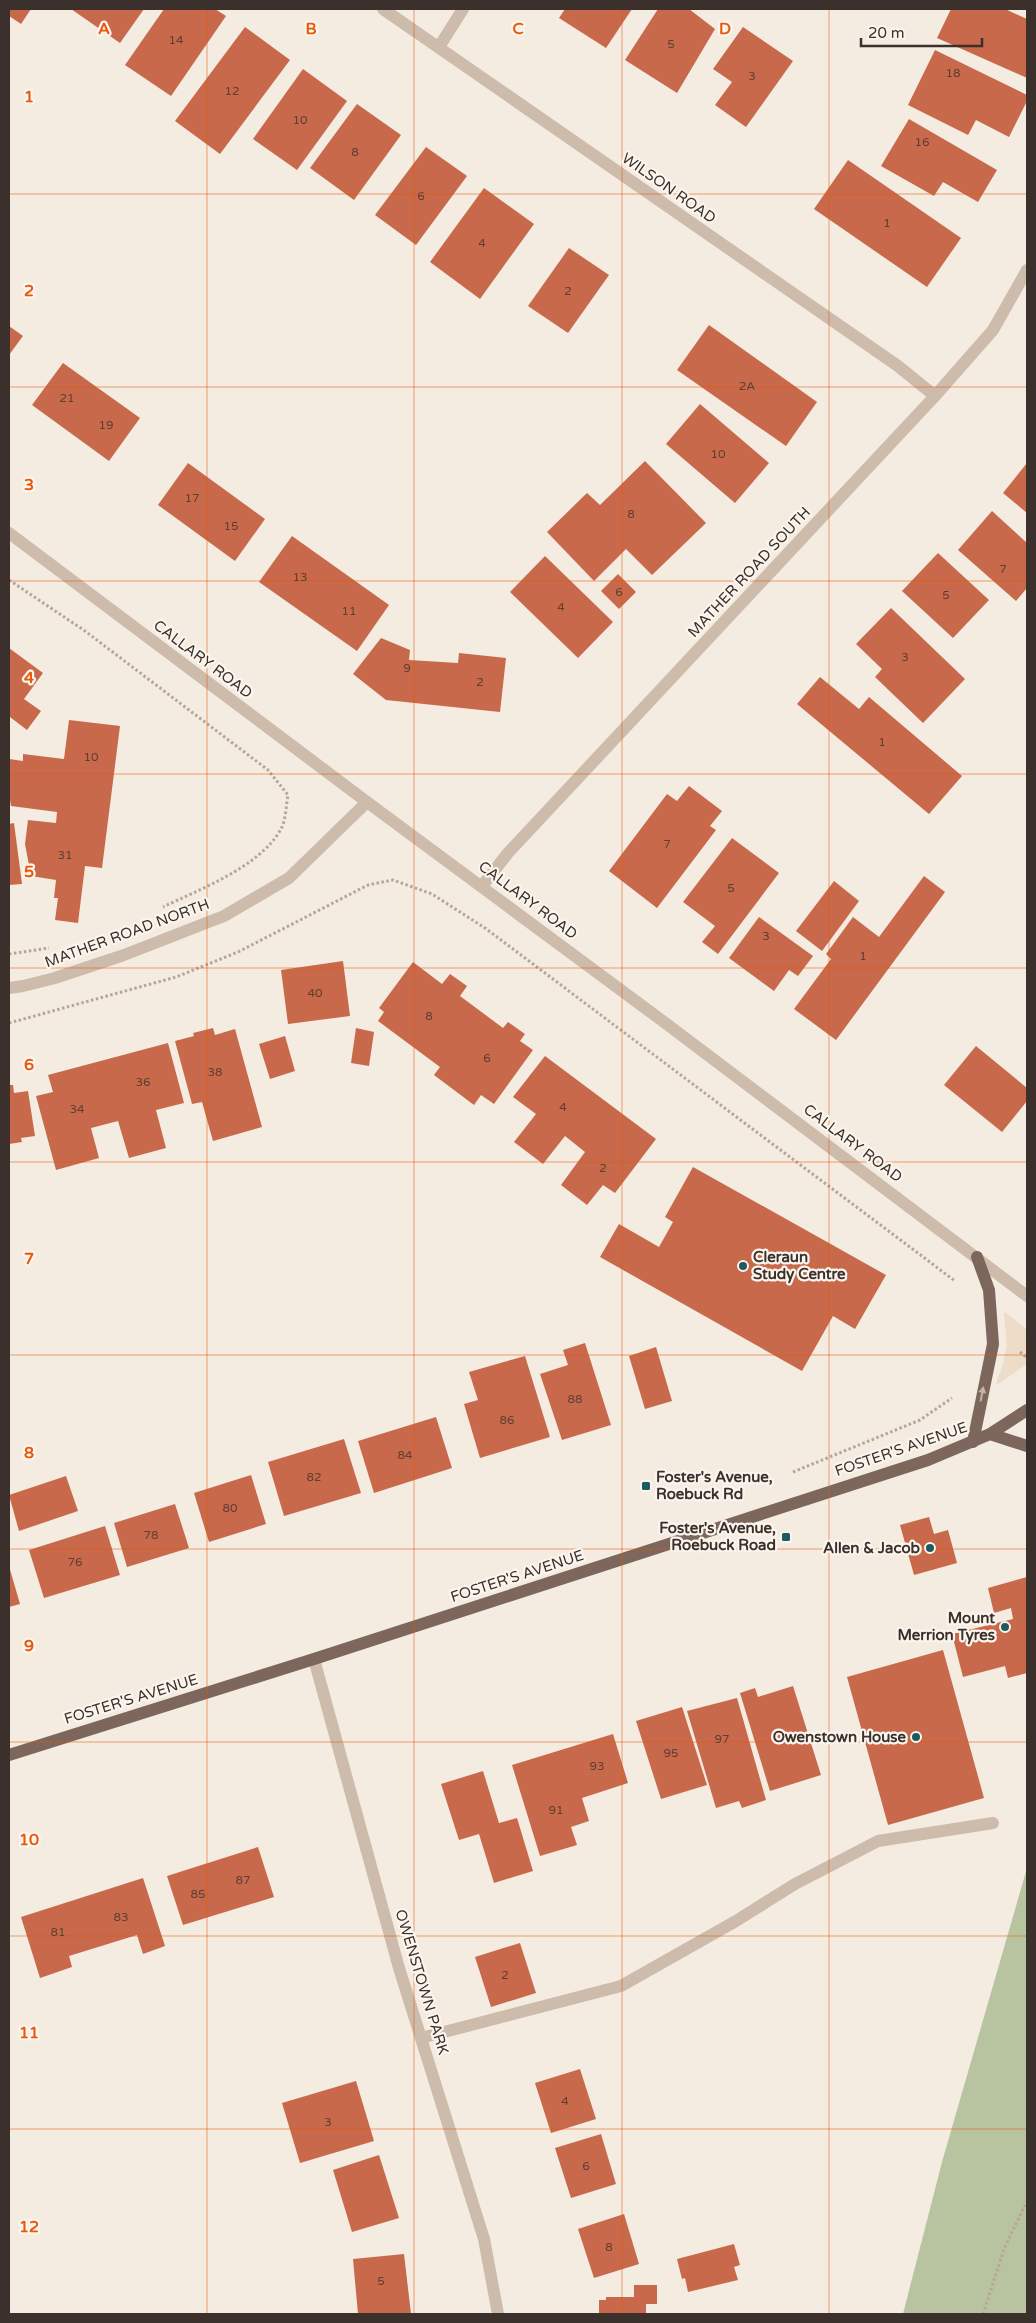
<svg xmlns="http://www.w3.org/2000/svg" width="1036" height="2323" font-family="'Varela Round',sans-serif">
	<style>
		.green { fill: #b8c4a0 }
		.plaza { fill: #ecdcc8 }
		.building { fill: #c8694b }
		.lines { fill: none; stroke-linecap: round; stroke-linejoin: round }
		.path { stroke: #b9a596; stroke-width: 3; stroke-dasharray: 2.5 2.5; stroke-linecap: butt }
		.minor { stroke: #cdbbac; stroke-width: 12 }
		.major { stroke: #7d675c; stroke-width: 12 }
		.oneway { fill: #c2b5ac }
		.grid { fill: none; stroke: #e8590c; stroke-width: 1; stroke-opacity: 0.55 }
		.poi-dot { fill: #1f5a5e; stroke: #fbf5ee; stroke-width: 2 }
		.labels { text-anchor: middle; stroke-width: 4.5; stroke-linejoin: round; paint-order: stroke }
		.number-label { font-size: 12px; fill: #5e3e33 }
		.street-label { font-size: 15px; fill: #3b302b; stroke: #fbf5ee }
		.poi-label { font-size: 15px; font-weight: bold; fill: #3b302b; stroke: #fbf5ee; text-anchor: end }
		.grid-label { font-size: 16px; text-anchor: middle; font-weight: bold; fill: #e8590c; stroke: #fbf5ee; stroke-width: 4.5; stroke-linejoin: round; paint-order: stroke }
	</style>
	<rect width="100%" height="100%" fill="#f4ebe1"/>
	<polygon class="green" points="1027,1868 1027,2314 903,2314 942,2162"/>
	<polygon class="plaza" points="1005,1312 1027,1330 1027,1364 998,1384 996,1383 1003,1364 1007,1345 1004,1315"/>
	<g class="building">
		<polygon points="9,9 31,9 21,24 9,16"/>
		<polygon points="71,9 144,9 120,43"/>
		<polygon points="164,9 215,9 226,16 171,96 125,65"/>
		<polygon points="565,9 632,9 606,48 559,18"/>
		<polygon points="658,9 689,9 715,29 677,93 625,60"/>
		<polygon points="951,9 1005,9 1027,19 1027,78 937,38"/>
		<polygon points="245,27 290,60 220,154 175,121"/>
		<polygon points="743,27 793,61 746,127 715,105 732,82 713,69"/>
		<polygon points="935,50 1027,95 1027,101 1009,137 976,120 968,135 908,105"/>
		<polygon points="303,69 347,101 297,170 253,139"/>
		<polygon points="357,104 401,135 354,200 310,168"/>
		<polygon points="909,119 997,170 978,202 943,182 934,196 881,166"/>
		<polygon points="426,147 467,176 416,245 375,215"/>
		<polygon points="848,160 961,238 927,287 814,209"/>
		<polygon points="484,188 534,224 480,299 430,262"/>
		<polygon points="569,248 609,275 568,333 528,306"/>
		<polygon points="709,325 817,402 786,446 677,370"/>
		<polygon points="9,326 23,336 9,355"/>
		<polygon points="63,363 140,418 109,461 32,405"/>
		<polygon points="700,404 769,463 735,503 666,444"/>
		<polygon points="645,461 706,523 652,575 626,549 594,581 547,532 587,493 600,505"/>
		<polygon points="188,463 265,519 235,561 158,505"/>
		<polygon points="1027,463 1027,513 1003,493"/>
		<polygon points="992,511 1027,543 1027,588 1016,601 958,550"/>
		<polygon points="292,536 389,605 357,651 259,582"/>
		<polygon points="938,553 989,600 953,638 902,591"/>
		<polygon points="545,556 613,622 578,658 510,592"/>
		<polygon points="618,574 636,592 619,609 601,591"/>
		<polygon points="891,608 965,679 923,723 875,677 882,669 856,644"/>
		<polygon points="381,638 410,650 409,660 458,663 459,653 506,658 500,712 386,700 353,674"/>
		<polygon points="9,648 43,673 24,699 41,711 27,730 10,717 9,720"/>
		<polygon points="820,677 859,709 869,697 962,776 929,814 797,704"/>
		<polygon points="69,720 120,726 102,868 85,866 78,923 55,920 58,898 54,898 56,880 31,876 25,844 28,820 56,823 57,812 11,806 9,794 9,759 23,761 23,754 64,759"/>
		<polygon points="689,786 722,811 710,826 716,830 657,908 609,871 667,794 677,801"/>
		<polygon points="14,823 22,884 9,885 9,824"/>
		<polygon points="732,838 779,873 718,954 702,942 715,926 683,902"/>
		<polygon points="924,876 945,892 836,1040 794,1009 831,959 826,954 853,917 879,937"/>
		<polygon points="834,881 859,901 822,951 796,931"/>
		<polygon points="759,917 813,956 798,976 789,970 774,991 729,958"/>
		<polygon points="343,961 350,1016 288,1024 281,970"/>
		<polygon points="413,962 442,984 450,974 467,986 460,996 503,1028 508,1022 525,1034 520,1041 533,1050 494,1104 481,1095 474,1105 434,1075 440,1067 378,1021 384,1012 379,1008"/>
		<polygon points="213,1028 215,1035 235,1029 262,1127 213,1141 202,1102 192,1104 175,1041 194,1036 193,1033"/>
		<polygon points="356,1028 374,1032 369,1066 351,1063"/>
		<polygon points="285,1036 295,1071 270,1079 259,1044"/>
		<polygon points="168,1043 184,1103 156,1110 166,1148 129,1158 118,1121 91,1128 99,1158 56,1170 36,1096 53,1092 48,1075"/>
		<polygon points="976,1046 1027,1088 1027,1101 1002,1132 944,1085"/>
		<polygon points="545,1056 656,1139 615,1193 603,1185 587,1205 561,1185 585,1152 565,1136 543,1164 514,1142 536,1114 513,1097"/>
		<polygon points="9,1085 13,1085 14,1093 28,1091 35,1136 21,1138 22,1142 9,1144"/>
		<polygon points="693,1167 886,1275 855,1329 833,1316 802,1371 600,1257 619,1224 659,1247 673,1222 665,1217"/>
		<polygon points="585,1343 611,1425 562,1440 540,1374 568,1365 563,1350"/>
		<polygon points="656,1347 672,1401 645,1409 629,1356"/>
		<polygon points="525,1356 550,1437 480,1458 464,1404 478,1400 469,1372"/>
		<polygon points="436,1417 452,1468 374,1493 358,1441"/>
		<polygon points="344,1439 361,1493 284,1516 268,1462"/>
		<polygon points="251,1475 266,1524 209,1542 194,1493"/>
		<polygon points="66,1476 78,1511 19,1531 9,1495"/>
		<polygon points="175,1504 189,1548 127,1567 114,1523"/>
		<polygon points="929,1517 934,1534 948,1530 957,1563 914,1575 900,1525"/>
		<polygon points="105,1526 120,1575 44,1598 29,1550"/>
		<polygon points="9,1566 20,1604 9,1607"/>
		<polygon points="1027,1577 1027,1673 1008,1678 1005,1666 963,1677 952,1634 1013,1619 1011,1608 994,1613 988,1588"/>
		<polygon points="943,1650 984,1798 888,1825 847,1677"/>
		<polygon points="793,1686 821,1775 770,1791 740,1693 755,1688 758,1697"/>
		<polygon points="737,1698 766,1800 742,1808 739,1801 716,1808 687,1711"/>
		<polygon points="682,1707 707,1785 661,1799 636,1721"/>
		<polygon points="613,1734 628,1783 582,1798 589,1821 571,1827 577,1845 540,1856 512,1765"/>
		<polygon points="483,1771 499,1823 517,1818 533,1871 494,1883 479,1834 459,1840 441,1784"/>
		<polygon points="258,1847 274,1897 183,1925 167,1876"/>
		<polygon points="143,1878 165,1946 143,1954 137,1935 69,1956 72,1967 40,1978 21,1917"/>
		<polygon points="520,1943 536,1993 491,2007 475,1957"/>
		<polygon points="580,2069 596,2119 551,2133 535,2083"/>
		<polygon points="356,2081 374,2141 300,2163 282,2103"/>
		<polygon points="601,2134 616,2184 571,2198 555,2148"/>
		<polygon points="379,2155 399,2218 352,2232 333,2170"/>
		<polygon points="624,2214 639,2264 594,2278 578,2229"/>
		<polygon points="734,2244 740,2265 734,2267 738,2280 688,2292 685,2278 682,2279 677,2259"/>
		<polygon points="404,2254 411,2314 358,2314 353,2259"/>
		<polygon points="634,2285 657,2285 657,2304 646,2304 646,2314 599,2314 599,2300 606,2300 606,2297 634,2297"/>
	</g>
	<g class="lines">
		<g class="path">
			<path d="M9 580 85 631 268 770 288 795C286 805 286 820 281 829 260 867 200 889 163 907"/>
			<polyline points="9,954 49,948"/>
			<polyline points="9,1023 176,977 238,952 368,885 393,880 432,894 485,928 955,1281"/>
			<polyline points="1020,1352 1027,1358"/>
			<polyline points="793,1472 920,1420 952,1398"/>
			<polyline points="983,2314 1004,2249 1027,2201"/>
		</g>
		<g class="minor">
			<polyline points="383,9 898,366 935,396"/>
			<polyline points="439,47 463,9"/>
			<polyline points="9,533 367,802 660,1019 1027,1296"/>
			<polyline points="482,886 508,853 935,396 993,330 1027,270"/>
			<polyline points="9,988 23,986 55,978 124,955 224,916 289,878 367,802"/>
			<polyline points="314,1659 399,1968 484,2239 498,2314"/>
			<polyline points="421,2038 621,1986 736,1921 795,1884 878,1841 993,1823"/>
		</g>
		<g class="major">
			<polyline points="990,1434 1027,1446"/>
			<polyline points="973,1442 993,1344 989,1290 977,1257"/>
			<polyline points="9,1755 314,1659 928,1460 990,1434 1027,1410"/>
		</g>
	</g>
	<defs><path id="oneway-solid" d="M-6-.8H1V-3.2L6.5 0L1 3.2V.8H-6Z" transform="scale(1.25)"/></defs>
	<use class="oneway" href="#oneway-solid" transform="translate(982 1394) rotate(-79)"/>
	<path class="grid" d="M207 9V2314M414 9V2314M622 9V2314M829 9V2314M9 194H1027M9 387H1027M9 581H1027M9 774H1027M9 968H1027M9 1162H1027M9 1355H1027M9 1549H1027M9 1742H1027M9 1936H1027M9 2129H1027"/>
	<g class="poi-dot">
		<circle cx="743" cy="1266" r="5"/>
		<rect x="641" y="1481" width="10" height="10" rx="2.5"/>
		<rect x="781" y="1532" width="10" height="10" rx="2.5"/>
		<circle cx="930" cy="1548" r="5"/>
		<circle cx="1005" cy="1627" r="5"/>
		<circle cx="916" cy="1737" r="5"/>
	</g>
	<g class="labels">
		<g class="number-label">
			<text x="176" y="44">14</text>
			<text x="671" y="48">5</text>
			<text x="953" y="77">18</text>
			<text x="752" y="80">3</text>
			<text x="232" y="95">12</text>
			<text x="300" y="124">10</text>
			<text x="922" y="146">16</text>
			<text x="355" y="156">8</text>
			<text x="421" y="200">6</text>
			<text x="887" y="227">1</text>
			<text x="482" y="247">4</text>
			<text x="568" y="295">2</text>
			<text x="747" y="390">2A</text>
			<text x="67" y="402">21</text>
			<text x="106" y="429">19</text>
			<text x="718" y="458">10</text>
			<text x="192" y="502">17</text>
			<text x="631" y="518">8</text>
			<text x="231" y="530">15</text>
			<text x="1003" y="573">7</text>
			<text x="300" y="581">13</text>
			<text x="619" y="596">6</text>
			<text x="946" y="599">5</text>
			<text x="561" y="611">4</text>
			<text x="349" y="615">11</text>
			<text x="905" y="661">3</text>
			<text x="407" y="672">9</text>
			<text x="480" y="686">2</text>
			<text x="882" y="746">1</text>
			<text x="91" y="761">10</text>
			<text x="667" y="848">7</text>
			<text x="65" y="859">31</text>
			<text x="731" y="892">5</text>
			<text x="766" y="940">3</text>
			<text x="863" y="960">1</text>
			<text x="315" y="997">40</text>
			<text x="429" y="1020">8</text>
			<text x="487" y="1062">6</text>
			<text x="215" y="1076">38</text>
			<text x="143" y="1086">36</text>
			<text x="563" y="1111">4</text>
			<text x="77" y="1113">34</text>
			<text x="603" y="1172">2</text>
			<text x="575" y="1403">88</text>
			<text x="507" y="1424">86</text>
			<text x="405" y="1459">84</text>
			<text x="314" y="1481">82</text>
			<text x="230" y="1512">80</text>
			<text x="151" y="1539">78</text>
			<text x="75" y="1566">76</text>
			<text x="722" y="1743">97</text>
			<text x="671" y="1757">95</text>
			<text x="597" y="1770">93</text>
			<text x="556" y="1814">91</text>
			<text x="243" y="1884">87</text>
			<text x="198" y="1898">85</text>
			<text x="121" y="1921">83</text>
			<text x="58" y="1936">81</text>
			<text x="505" y="1979">2</text>
			<text x="565" y="2105">4</text>
			<text x="328" y="2126">3</text>
			<text x="586" y="2170">6</text>
			<text x="609" y="2251">8</text>
			<text x="381" y="2285">5</text>
		</g>
		<g class="street-label">
			<text transform="translate(669 188) rotate(35)" y="5">WILSON ROAD</text>
			<text transform="translate(749 572) rotate(-47)" y="5">MATHER ROAD SOUTH</text>
			<text transform="translate(203 659) rotate(37)" y="5">CALLARY ROAD</text>
			<text transform="translate(528 900) rotate(37)" y="5">CALLARY ROAD</text>
			<text transform="translate(127 933) rotate(-20)" y="5">MATHER ROAD NORTH</text>
			<text transform="translate(853 1143) rotate(37)" y="5">CALLARY ROAD</text>
			<text transform="translate(901 1449) rotate(-19)" y="5">FOSTER'S AVENUE</text>
			<text transform="translate(517 1576) rotate(-18)" y="5">FOSTER'S AVENUE</text>
			<text transform="translate(131 1699) rotate(-17)" y="5">FOSTER'S AVENUE</text>
			<text transform="translate(422 1982) rotate(73)" y="5">OWENSTOWN PARK</text>
		</g>
		<g class="poi-label">
			<text x="753" y="1262" text-anchor="start">Cleraun<tspan x="753" dy="17">Study Centre</tspan></text>
			<text x="656" y="1482" text-anchor="start">Foster's Avenue,<tspan x="656" dy="17">Roebuck Rd</tspan></text>
			<text x="776" y="1533">Foster's Avenue,<tspan x="776" dy="17">Roebuck Road</tspan></text>
			<text x="920" y="1553">Allen &amp; Jacob</text>
			<text x="995" y="1623">Mount<tspan x="995" dy="17">Merrion Tyres</tspan></text>
			<text x="906" y="1742">Owenstown House</text>
		</g>
	</g>
	<g class="grid-label">
		<text x="104" y="34">A</text>
		<text x="311" y="34">B</text>
		<text x="518" y="34">C</text>
		<text x="725" y="34">D</text>
		<text x="29" y="102">1</text>
		<text x="29" y="296">2</text>
		<text x="29" y="490">3</text>
		<text x="29" y="683">4</text>
		<text x="29" y="877">5</text>
		<text x="29" y="1070">6</text>
		<text x="29" y="1264">7</text>
		<text x="29" y="1458">8</text>
		<text x="29" y="1651">9</text>
		<text x="29" y="1845">10</text>
		<text x="29" y="2038">11</text>
		<text x="29" y="2232">12</text>
	</g>
	<rect width="1036" height="2323" fill="none" stroke="#3b302b" stroke-width="20"/>
	<path d="M861 38v8h121v-8" fill="none" stroke="#3b302b" stroke-width="2.5"/>
	<text x="868" y="38" font-size="15" fill="#3b302b" stroke="#fbf5ee" stroke-width="4" paint-order="stroke">20 m</text>
</svg>
